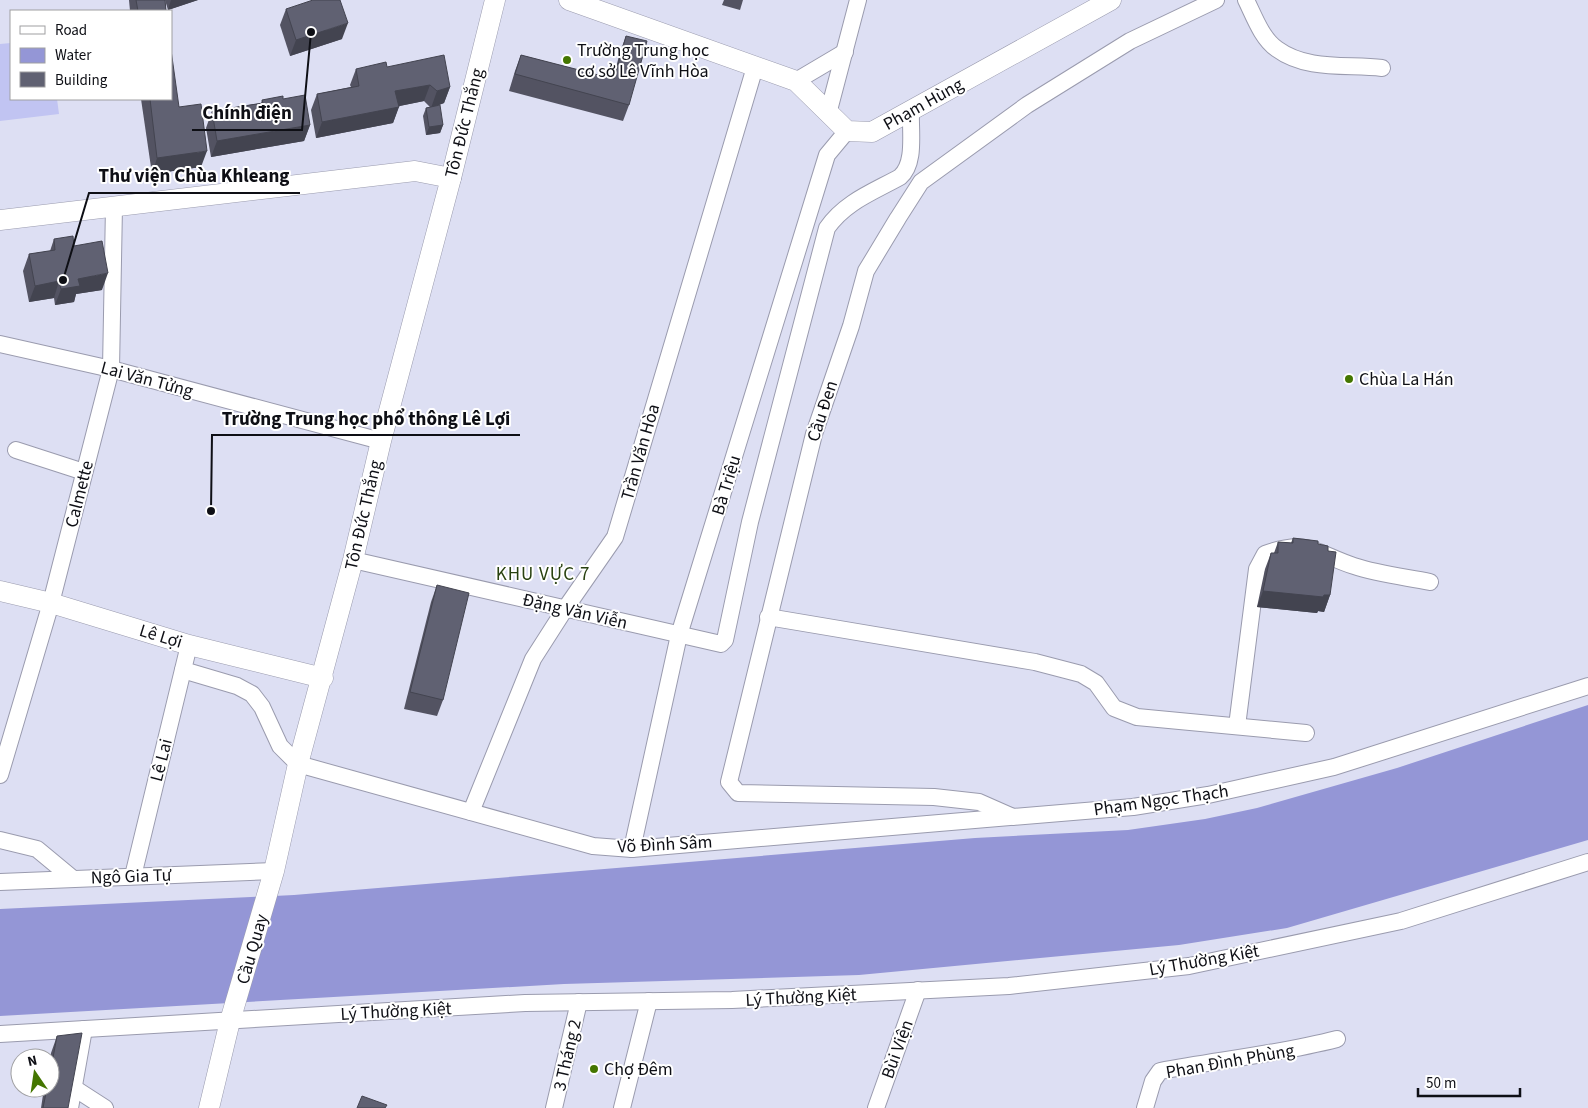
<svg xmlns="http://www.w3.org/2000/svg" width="1588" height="1108" font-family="'Source Sans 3',sans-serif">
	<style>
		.green { fill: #c1c4f2 }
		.water { fill: #9496d6 }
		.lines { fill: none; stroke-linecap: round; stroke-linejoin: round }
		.minor-casing { stroke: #9a9bae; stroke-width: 18 }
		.major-casing { stroke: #9a9bae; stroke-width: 21 }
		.minor { stroke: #fff; stroke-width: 16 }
		.major { stroke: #fff; stroke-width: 20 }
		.wall { fill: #535362 }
		.shaded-wall { fill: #434450 }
		.building { fill: #606172; stroke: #434450 }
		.poi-dot { fill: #447600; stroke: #fff; stroke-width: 2 }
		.labels { text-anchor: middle; stroke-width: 4; stroke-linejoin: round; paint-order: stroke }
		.poi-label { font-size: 18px; fill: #0e0f15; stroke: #fff; text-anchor: start }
		.street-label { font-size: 18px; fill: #0e0f15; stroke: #fff }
		.neighbourhood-label { font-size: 19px; letter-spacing: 1px; fill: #284110; stroke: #fff }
		.leader { fill: none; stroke: #0e0f15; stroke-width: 2 }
		.callout-dot { fill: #0e0f15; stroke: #fff; stroke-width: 2 }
		.callout-label { font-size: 19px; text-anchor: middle; font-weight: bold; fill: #0e0f15; stroke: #fff; stroke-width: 4; stroke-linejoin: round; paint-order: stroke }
	</style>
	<rect width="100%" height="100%" fill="#dddff3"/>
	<polygon class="green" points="11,43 11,99 57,99 59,114 0,121 0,44"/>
	<polygon class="water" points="1588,705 1588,840 1287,928 1179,945 859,975 564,984 0,1016 0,909 294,895 975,838 1128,830 1205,819 1257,808 1397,768"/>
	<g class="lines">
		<g class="minor-casing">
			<g id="minor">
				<polyline points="1216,0 1130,41 1027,105 921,182 898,218 866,271 851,326 814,434 729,782 738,793 934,797 979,802 1013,817 1133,807 1208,795 1334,767 1588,686"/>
				<path d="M1246 0C1254 16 1262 39 1277 49 1307 71 1347 64 1382 68"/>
				<polyline points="796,81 845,52"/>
				<polyline points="828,114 858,0"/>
				<polyline points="0,344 111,369 381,441"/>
				<polyline points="16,450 84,472"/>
				<path d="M353 560 721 644 725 640 750 522 827 228C845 202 873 192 900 177 916 163 910 132 911 111"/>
				<polyline points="768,617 1035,662 1081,674 1096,683 1114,708 1137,717 1306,733"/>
				<polyline points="183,670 237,686 252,694 262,707 280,746 298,764 593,846 632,849 1010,817"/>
				<path d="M1237 726 1257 569 1265 554C1308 538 1317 554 1354 566 1378 574 1405 577 1430 582"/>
				<polyline points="0,775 51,603 111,369 114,206"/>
				<polyline points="471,812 533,659 565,609 615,537 755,67"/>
				<polyline points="0,840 37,849 72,878"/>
				<polyline points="632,849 679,635 827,155 847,131"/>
				<polyline points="133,876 189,645"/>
				<polyline points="0,882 274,871"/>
				<polyline points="0,1034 525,1003 732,1000 1009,986 1189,966 1401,921 1588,862"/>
				<polyline points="74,1088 105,1108"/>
				<polyline points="70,1108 84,1029"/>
				<polyline points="554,1108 579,1002"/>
				<polyline points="622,1108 649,1001"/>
				<polyline points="876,1108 918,990"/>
				<path d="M1145 1108 1153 1081 1160 1071C1219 1060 1279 1054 1337 1039"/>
			</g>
		</g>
		<g class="major-casing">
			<g id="major">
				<polyline points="569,0 796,81 847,131 872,132 1111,0"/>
				<polyline points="0,220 415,171 451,178"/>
				<polyline points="0,591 51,603 189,645 323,678"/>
				<polyline points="209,1108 230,1021 274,871 298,764 353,560 381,441 451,178 495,0"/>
			</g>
		</g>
		<use href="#minor" class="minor"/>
		<use href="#major" class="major"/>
	</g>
	<g class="wall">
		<polygon points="129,0 165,0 166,11 130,11"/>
		<polygon points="165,0 198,0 168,10"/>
		<polygon points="724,0 743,0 740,10 722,5"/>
		<polygon points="286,9 342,39 290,56 280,25"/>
		<polygon points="626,36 629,105 623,121 509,91 515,71 521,55 613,79 620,52"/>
		<polygon points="387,67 450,87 444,103 434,107 443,125 440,133 426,135 423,116 426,108 430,107 424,101 399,106 393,123 316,138 311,110 317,94 351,87 350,85 356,69"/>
		<polygon points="141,99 171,99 179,107 201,167 152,174"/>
		<polygon points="283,99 310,125 304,141 211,157 206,128 212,111 261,103 262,100"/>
		<polygon points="54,239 74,246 102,290 76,294 74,302 55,305 54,298 29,302 23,271 29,254 50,251"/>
		<polygon points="1293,538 1318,544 1330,595 1324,612 1318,611 1317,613 1257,607 1265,569 1271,553 1274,553 1278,542 1291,543"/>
		<polygon points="437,585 443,700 437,716 404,709 431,602"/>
		<polygon points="57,1036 68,1108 41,1108 44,1088 50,1088 50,1060 51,1053"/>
	</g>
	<g class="shaded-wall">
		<polygon points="171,0 198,0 168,10"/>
		<polygon points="348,23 342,39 290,56 296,40"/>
		<polygon points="430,85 424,101 390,108 395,91"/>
		<polygon points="450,87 444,103 431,108 437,91"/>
		<polygon points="399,107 393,123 316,138 322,122"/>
		<polygon points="310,125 304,141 211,157 217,141"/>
		<polygon points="443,125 440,133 426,135 429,127"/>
		<polygon points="207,151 201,167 152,174 157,158"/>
		<polygon points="108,273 102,290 76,294 74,302 55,305 61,289 78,279"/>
		<polygon points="59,281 54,298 29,302 35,286"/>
		<polygon points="1263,591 1324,595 1330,595 1324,612 1318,611 1317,613 1257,607"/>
	</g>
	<g class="building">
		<polygon points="136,0 165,0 166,11 138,11"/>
		<polygon points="313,0 340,0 348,23 296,40 286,9"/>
		<polygon points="626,36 647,41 629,105 515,74 521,55 614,79"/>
		<polygon points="171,50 179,107 201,104 207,151 157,158 150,99 171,99"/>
		<polygon points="444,55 450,87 437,91 430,85 395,91 399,107 322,122 317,94 359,86 356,69 386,62 387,67"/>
		<polygon points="305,95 310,125 217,141 212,111 263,103 262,100 283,96 283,99"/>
		<polygon points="440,105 443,125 429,127 426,108"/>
		<polygon points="73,236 74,246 102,241 108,273 78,279 80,286 61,289 59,281 35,286 29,254 55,250 54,239"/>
		<polygon points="1293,538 1318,541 1318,544 1328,546 1328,551 1336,552 1330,595 1324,595 1323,597 1263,591 1271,553 1278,553 1278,542 1293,543"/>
		<polygon points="437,585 469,593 443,700 410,692"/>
		<polygon points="82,1033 68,1108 43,1108 47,1088 50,1088 50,1074 57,1036"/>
		<polygon points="362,1096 387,1105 385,1108 357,1108"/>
	</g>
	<g class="poi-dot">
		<circle cx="567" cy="60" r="5"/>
		<circle cx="1349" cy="379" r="5"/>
		<circle cx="594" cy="1069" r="5"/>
	</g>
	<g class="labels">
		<g class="poi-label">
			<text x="577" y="56">Trường Trung học<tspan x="577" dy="21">cơ sở Lê Vĩnh Hòa</tspan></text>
			<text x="1359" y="385">Chùa La Hán</text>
			<text x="604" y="1075">Chợ Đêm</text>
		</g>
		<g class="street-label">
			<text transform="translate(923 104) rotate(-29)" y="6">Phạm Hùng</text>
			<text transform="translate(464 123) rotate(-76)" y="6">Tôn Đức Thắng</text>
			<text transform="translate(147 379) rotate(15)" y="6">Lai Văn Tửng</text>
			<text transform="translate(822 411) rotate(-72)" y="6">Cầu Đen</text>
			<text transform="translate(640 452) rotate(-74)" y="6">Trần Văn Hòa</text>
			<text transform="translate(726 485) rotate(-73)" y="6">Bà Triệu</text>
			<text transform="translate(79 494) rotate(-76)" y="6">Calmette</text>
			<text transform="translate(363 515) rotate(-77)" y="6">Tôn Đức Thắng</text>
			<text transform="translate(575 611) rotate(13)" y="6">Đặng Văn Viễn</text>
			<text transform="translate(161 636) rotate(17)" y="6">Lê Lợi</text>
			<text transform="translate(161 760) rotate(-76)" y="6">Lê Lai</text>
			<text transform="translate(1161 800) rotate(-8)" y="6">Phạm Ngọc Thạch</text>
			<text transform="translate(665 844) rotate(-3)" y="6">Võ Đình Sâm</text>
			<text transform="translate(131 876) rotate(-2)" y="6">Ngô Gia Tự</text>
			<text transform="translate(252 949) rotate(-74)" y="6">Cầu Quay</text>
			<text transform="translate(1204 960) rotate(-10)" y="6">Lý Thường Kiệt</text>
			<text transform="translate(801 997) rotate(-3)" y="6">Lý Thường Kiệt</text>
			<text transform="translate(396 1011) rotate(-3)" y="6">Lý Thường Kiệt</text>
			<text transform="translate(897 1049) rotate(-70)" y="6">Bùi Viện</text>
			<text transform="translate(567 1055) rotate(-77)" y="6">3 Tháng 2</text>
			<text transform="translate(1230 1061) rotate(-10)" y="6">Phan Đình Phùng</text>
		</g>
		<g class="neighbourhood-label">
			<text x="543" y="580">KHU VỰC 7</text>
		</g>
	</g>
	<path class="leader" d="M311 32L302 130H192M63 280L89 193H300M211 511L212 435H520"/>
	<g class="callout-dot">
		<circle cx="311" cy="32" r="5"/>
		<circle cx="63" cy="280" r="5"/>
		<circle cx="211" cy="511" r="5"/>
	</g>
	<g class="callout-label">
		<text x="247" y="119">Chính điện</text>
		<text x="194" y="182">Thư viện Chùa Khleang</text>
		<text x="366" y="425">Trường Trung học phổ thông Lê Lợi</text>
	</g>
	<rect x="10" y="10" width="162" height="90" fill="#ffffff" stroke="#9f9fa1"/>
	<rect x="20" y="26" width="25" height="8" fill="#ffffff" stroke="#9f9fa1"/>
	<text x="55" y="35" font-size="15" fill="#0e0f15">Road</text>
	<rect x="20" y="48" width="25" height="15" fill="#9496d6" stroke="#9f9fa1"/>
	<text x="55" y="60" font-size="15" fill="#0e0f15">Water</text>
	<rect x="20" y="72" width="25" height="15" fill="#606172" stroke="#9f9fa1"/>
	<text x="55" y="85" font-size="15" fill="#0e0f15">Building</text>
	<g transform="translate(35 1073) rotate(347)"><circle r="24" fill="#ffffff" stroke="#9f9fa1"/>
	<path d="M0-4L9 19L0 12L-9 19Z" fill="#447600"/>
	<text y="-8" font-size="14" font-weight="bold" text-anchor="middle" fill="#0e0f15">N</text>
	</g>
	<path d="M1418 1088v8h102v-8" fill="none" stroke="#0e0f15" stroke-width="2.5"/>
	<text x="1426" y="1088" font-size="15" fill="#0e0f15" stroke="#ffffff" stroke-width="4" paint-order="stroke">50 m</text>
</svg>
